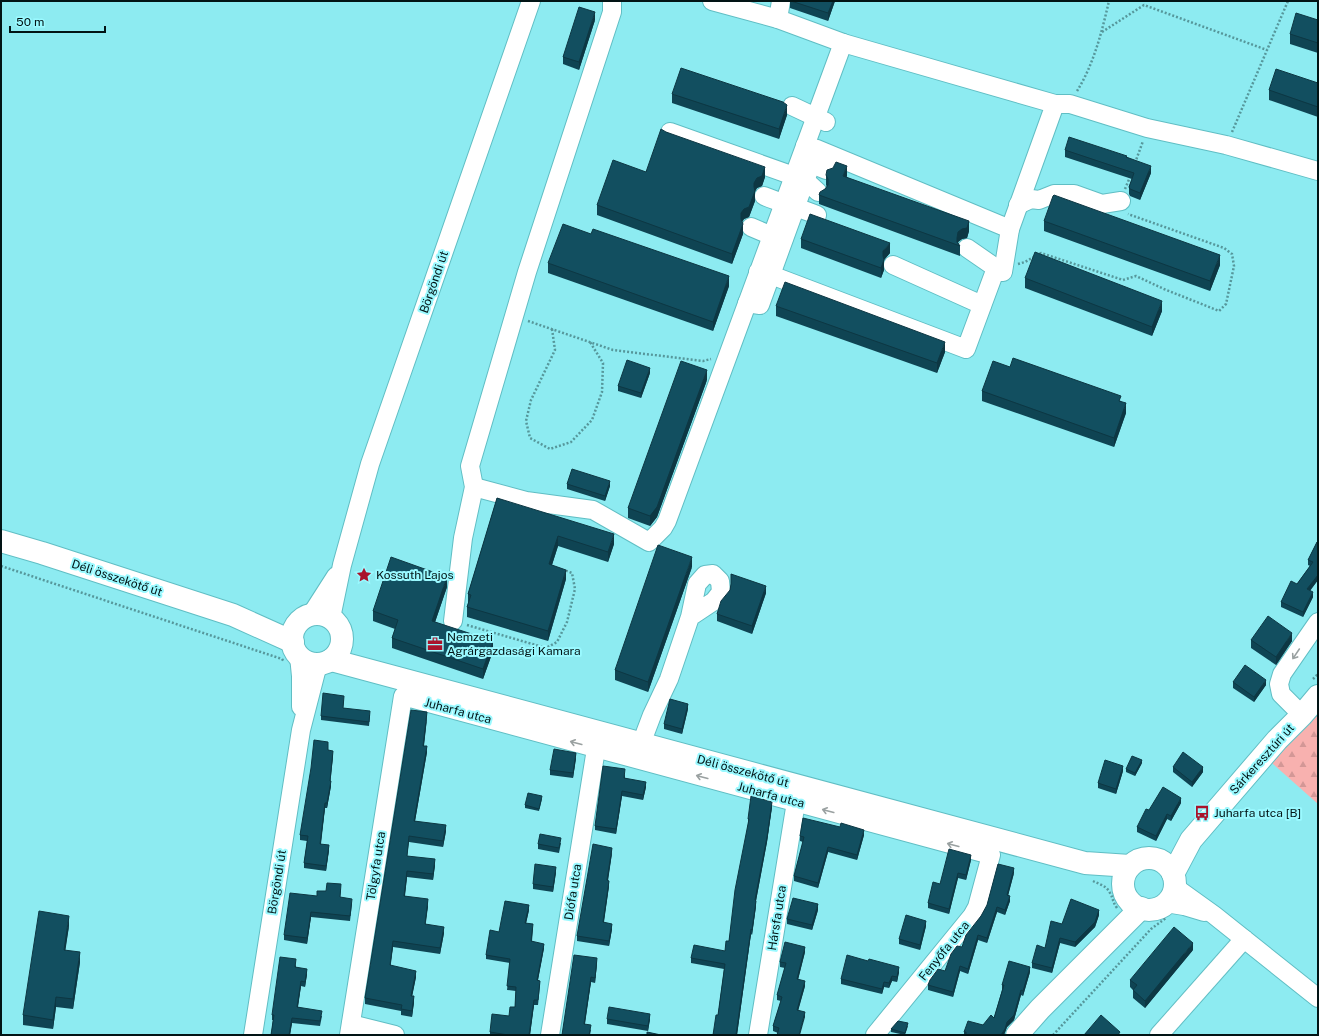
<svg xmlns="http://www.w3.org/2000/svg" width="1319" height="1036" font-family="'Public Sans',sans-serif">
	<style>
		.forest { fill: url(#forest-firs) }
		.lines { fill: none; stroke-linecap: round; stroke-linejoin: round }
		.minor-casing { stroke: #60bec4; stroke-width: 20 }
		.major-casing { stroke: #60bec4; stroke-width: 24 }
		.path { stroke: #56979b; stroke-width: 2.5; stroke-dasharray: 2 2; stroke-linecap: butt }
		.minor { stroke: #fff; stroke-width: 18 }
		.major { stroke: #fff; stroke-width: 22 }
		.wall { fill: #0f4453 }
		.shaded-wall { fill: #0d3743 }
		.building { fill: #124f60; stroke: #0d3743 }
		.oneway { stroke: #9aa1a1 }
		.labels { text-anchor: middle; stroke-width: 4; stroke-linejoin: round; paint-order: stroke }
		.street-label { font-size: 12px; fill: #021415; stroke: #9af9ff }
		.poi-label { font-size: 12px; fill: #021415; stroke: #9af9ff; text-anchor: start }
	</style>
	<defs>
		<pattern id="forest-firs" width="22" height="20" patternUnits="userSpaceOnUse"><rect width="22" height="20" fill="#f8b1af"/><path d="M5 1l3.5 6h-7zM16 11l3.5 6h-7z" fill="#d39796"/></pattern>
	</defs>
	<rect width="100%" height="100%" fill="#8debf1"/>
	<polygon class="forest" points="1318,694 1318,804 1264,756"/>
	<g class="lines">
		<g class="minor-casing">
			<g id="minor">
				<polyline points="712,1 778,19 843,43 1055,104 1010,229 1003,272 996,268 966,349 771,275 758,272"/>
				<polyline points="778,19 781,1"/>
				<polyline points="1055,104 1070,104 1147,128 1226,145 1318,171"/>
				<polyline points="792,106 826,122"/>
				<polyline points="670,132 805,180 818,192"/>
				<polyline points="805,146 817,149 1010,229"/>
				<polyline points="800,162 811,164 826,170"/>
				<path d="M764 196C781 203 800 208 817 215"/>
				<polyline points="1018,205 1031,199 1039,200 1054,194 1074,194 1102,204 1121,201"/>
				<polyline points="751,227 772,236 784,238"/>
				<polyline points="967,248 996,268"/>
				<polyline points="893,265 982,305"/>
				<polyline points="747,303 760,305 816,151"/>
				<polyline points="474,487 526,501 593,510 649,542 663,528 667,521 843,43"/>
				<polyline points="311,615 336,576"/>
				<polyline points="331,618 342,565 370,464 531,1"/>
				<polyline points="453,621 463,538 474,487 470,466 527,272 612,12 612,1"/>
				<polyline points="299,656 301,676 301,707"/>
				<polyline points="1302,715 1281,694 1279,684 1282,674 1318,622"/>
				<polyline points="641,744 652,715 669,679 690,617 697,584 705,575 713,574 720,581 721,592 714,601 690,617"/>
				<polyline points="1175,887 1214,915 1318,998"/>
				<polyline points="1166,903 1184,906 1204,912"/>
				<polyline points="351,1024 395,1035"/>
				<polyline points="253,1035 301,730 318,664"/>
				<polyline points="349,1035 403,696 991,855 977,907 972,916 875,1035"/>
				<polyline points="550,1035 596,749"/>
				<polyline points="758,1035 796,802"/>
				<polyline points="1159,1035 1244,939"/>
			</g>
		</g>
		<g class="major-casing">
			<g id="major">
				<polyline points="1,541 42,553 233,615 293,642"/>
				<circle cx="317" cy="639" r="25"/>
				<polyline points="331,660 1085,863 1130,866"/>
				<circle cx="1149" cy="884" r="26"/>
				<polyline points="1173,874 1191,840 1277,740 1302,715 1318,696"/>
				<polyline points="1017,1035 1040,1009 1141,908"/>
			</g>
		</g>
		<g class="path">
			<polyline points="1102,32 1144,5 1267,50"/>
			<path d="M1077 91C1094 64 1102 31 1109 1"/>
			<polyline points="1232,132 1288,1"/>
			<polyline points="1135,163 1143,141"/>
			<polyline points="1125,189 1130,177"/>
			<polyline points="1018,264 1025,262 1041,253 1123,280 1136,276 1164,289 1219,311 1226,304 1234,266 1232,254 1224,248 1128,214"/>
			<polyline points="528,321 613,350 703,361 711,359"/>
			<polyline points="552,329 555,350 531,400 526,421 530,438 550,449 571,442 592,420 602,392 603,363 590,342"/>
			<polyline points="1,566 282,659 284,662"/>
			<polyline points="467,625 546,648 557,642 567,622 575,589 572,573 564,570"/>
			<polyline points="1313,679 1318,674"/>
			<path d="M1093 881C1099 884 1107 886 1110 893 1114 900 1112 901 1117 908"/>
			<polyline points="1053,1035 1151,929 1166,918"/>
		</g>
		<use href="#minor" class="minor"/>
		<use href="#major" class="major"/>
	</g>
	<g class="wall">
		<polygon points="790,1 835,1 828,21 790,8"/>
		<polygon points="595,20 579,70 563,64 563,57"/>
		<polygon points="1318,20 1318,53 1290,44 1290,34"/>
		<polygon points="1318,83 1318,117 1269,100 1269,90"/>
		<polygon points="672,94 787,115 779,139 672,103"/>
		<polygon points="666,132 765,177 762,186 757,188 755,191 755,201 749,217 744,219 742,222 743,234 732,264 597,215 597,205 646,172"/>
		<polygon points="1065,150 1127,157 1151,173 1140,200 1130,196 1129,194 1129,187 1132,179 1065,157"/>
		<polygon points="826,175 847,176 846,177 969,231 967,238 962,239 958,242 960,246 960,256 819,204 819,195 827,187 826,185"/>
		<polygon points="1044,221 1220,265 1210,291 1044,231"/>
		<polygon points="801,239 890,253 884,260 884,270 881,278 801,248"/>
		<polygon points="548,263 729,286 713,331 548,273"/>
		<polygon points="1025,278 1162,311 1152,336 1025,288"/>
		<polygon points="776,306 945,352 937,373 776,316"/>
		<polygon points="1010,367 1121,401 1126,413 1114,447 982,401 982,391"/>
		<polygon points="650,373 641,398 618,391 618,386"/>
		<polygon points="707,380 657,517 650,526 628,518 628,508"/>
		<polygon points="567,484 610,486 605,501 567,489"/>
		<polygon points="497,498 614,544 608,562 558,546 552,565 566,579 548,641 467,617 467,607 468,604 468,594"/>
		<polygon points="1317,542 1318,580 1310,591 1313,597 1303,617 1281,607 1281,602 1297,584 1310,566 1308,565 1308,560"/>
		<polygon points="692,567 648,692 615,680 615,670"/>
		<polygon points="731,574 766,593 752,634 717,621 717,614 730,590 731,585"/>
		<polygon points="447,587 435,622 493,651 483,679 392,648 392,638 395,629 373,621 373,611"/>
		<polygon points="1251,640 1292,641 1276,665 1251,648"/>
		<polygon points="1233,682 1266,685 1254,702 1233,688"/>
		<polygon points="344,700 343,708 370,715 369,726 321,720 321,716"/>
		<polygon points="688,709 682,734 664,729 664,724"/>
		<polygon points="427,718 424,746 427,752 415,821 446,831 443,847 409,842 407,856 435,865 433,880 407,877 405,896 428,906 425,924 444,933 440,954 393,947 390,966 416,977 412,996 414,1002 412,1017 401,1015 401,1011 365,1004 365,998"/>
		<polygon points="328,747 328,750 333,756 330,781 331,786 327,808 325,808 321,844 329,850 326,871 304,868 304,863 307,841 300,840 300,835"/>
		<polygon points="576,758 573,778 550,775 550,770"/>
		<polygon points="1142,763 1135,776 1126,772 1126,769"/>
		<polygon points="1173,767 1203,772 1192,787 1173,772"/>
		<polygon points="1123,771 1116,794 1098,788 1098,783"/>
		<polygon points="625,774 625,778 646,787 643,800 622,796 616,834 595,830 595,826"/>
		<polygon points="542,799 539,811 525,808 525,805"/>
		<polygon points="1181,803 1171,821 1167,819 1156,841 1137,832 1137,827 1149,810"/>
		<polygon points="772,807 767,842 756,901 756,906 752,935 751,934 737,1035 713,1035 718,1015 724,969 691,963 691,958 725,951 729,941 748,824 748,819"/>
		<polygon points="864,835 857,860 828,852 818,888 794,881 794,876 803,842 800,841 800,836"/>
		<polygon points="561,843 559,853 538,849 538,844"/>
		<polygon points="612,853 608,881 609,886 604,922 612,929 609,946 577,941 577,936"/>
		<polygon points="971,860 966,880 958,878 949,914 928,908 928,903 940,884"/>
		<polygon points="556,872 553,892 533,889 533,884"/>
		<polygon points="1014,873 1008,895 1010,901 1005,915 997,912 987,943 978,940 968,974 960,971 953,997 928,990 928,985 945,971 962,947 981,916"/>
		<polygon points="341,889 340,897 352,904 350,921 311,917 307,944 284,940 284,935 326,891"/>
		<polygon points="529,910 526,923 533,929 532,941 544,948 538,980 540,985 538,1005 534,1005 530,1035 490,1035 490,1032 509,1016 515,1007 516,991 507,990 510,963 486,959 486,955 499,932"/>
		<polygon points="818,910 812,930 787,924 787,919"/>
		<polygon points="1099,915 1095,927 1075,947 1060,943 1052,973 1032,968 1032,963 1045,948 1062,924"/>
		<polygon points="69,926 65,950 80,962 73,1009 56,1007 53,1029 23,1025 23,1015"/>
		<polygon points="926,926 920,950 899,944 899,939"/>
		<polygon points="1193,950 1145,1008 1133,998 1133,990 1130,987 1130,980"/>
		<polygon points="805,952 798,979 805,986 798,1010 805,1017 778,1033 773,1031 773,1026 781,1001 777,1000 777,995 785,968 780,967 780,962"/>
		<polygon points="597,963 595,983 591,982 585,1024 591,1030 590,1035 562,1035"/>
		<polygon points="296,964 296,967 307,974 305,987 301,986 298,1007 322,1016 320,1026 292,1023 290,1035 271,1035 273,1020 272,1020 272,1015"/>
		<polygon points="899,972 897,982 892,981 889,988 884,987 882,994 841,984 841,979"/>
		<polygon points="1030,972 1023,996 1021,995 1014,1020 1007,1027 1004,1035 964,1035 964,1032 983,1025 994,1018 1002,990 1002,985"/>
		<polygon points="607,1019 650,1019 648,1031 607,1024"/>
		<polygon points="908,1026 905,1035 891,1032 891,1029"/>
	</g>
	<g class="shaded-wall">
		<polygon points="833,1 835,1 828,21 828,13"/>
		<polygon points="595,12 595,20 579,70 579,62"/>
		<polygon points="787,105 787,115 779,139 779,129"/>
		<polygon points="847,166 847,176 843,186 843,176"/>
		<polygon points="1151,166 1151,173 1140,200 1140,193"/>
		<polygon points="765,167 765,177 762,186 757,188 754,193 755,191 755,201 749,217 744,219 741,223 741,213 754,183"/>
		<polygon points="969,221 969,231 967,238 962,239 958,242 957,245 957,238 958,232"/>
		<polygon points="743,224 743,234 732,264 732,254"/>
		<polygon points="890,243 890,253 883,261 884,260 884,270 881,278 881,268 883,251"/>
		<polygon points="1220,255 1220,265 1210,291 1210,281"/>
		<polygon points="729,276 729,286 713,331 713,322"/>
		<polygon points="1162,301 1162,311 1152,336 1152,327"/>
		<polygon points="945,342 945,352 937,373 937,363"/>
		<polygon points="650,368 650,373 641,398 641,393"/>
		<polygon points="707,370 707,380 657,517 650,526 650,516"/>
		<polygon points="1126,403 1126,413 1114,447 1114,438"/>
		<polygon points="610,481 610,486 605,501 605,496"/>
		<polygon points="614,534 614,544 608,562 608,552"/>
		<polygon points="558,536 558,546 549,574 549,564"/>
		<polygon points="692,557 692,567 648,692 648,682"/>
		<polygon points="566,570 566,579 548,641 548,631"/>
		<polygon points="1318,575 1318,580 1307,594 1307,589"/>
		<polygon points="447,577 447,587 432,631 432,621"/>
		<polygon points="766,586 766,593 752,634 752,626"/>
		<polygon points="1313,592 1313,597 1303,617 1303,612"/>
		<polygon points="1292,633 1292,641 1276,665 1276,657"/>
		<polygon points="493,641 493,651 483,679 483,669"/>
		<polygon points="1266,680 1266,685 1254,702 1254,697"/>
		<polygon points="688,704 688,709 682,734 682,729"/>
		<polygon points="427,712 427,718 423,752 423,746"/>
		<polygon points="427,746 427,752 414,827 414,821"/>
		<polygon points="333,751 333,756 330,786 330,781"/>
		<polygon points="576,753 576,758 573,778 573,773"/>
		<polygon points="1142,760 1142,763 1135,776 1135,773"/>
		<polygon points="1123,766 1123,771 1116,794 1116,789"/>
		<polygon points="1203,767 1203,772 1192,787 1192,782"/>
		<polygon points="331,781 331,786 327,808 327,803"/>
		<polygon points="646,782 646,787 643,800 643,795"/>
		<polygon points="622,791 622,796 616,834 616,829"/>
		<polygon points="1181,798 1181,803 1171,821 1171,816"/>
		<polygon points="772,802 772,807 767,842 755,906 755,900"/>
		<polygon points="325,803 325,808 320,849 320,844"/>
		<polygon points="1167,814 1167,819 1156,841 1156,836"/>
		<polygon points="446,825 446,831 443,847 443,841"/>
		<polygon points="864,830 864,835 857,860 857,855"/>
		<polygon points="329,845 329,850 326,871 326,866"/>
		<polygon points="828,847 828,852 818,888 818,883"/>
		<polygon points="612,848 612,853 607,885 607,880"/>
		<polygon points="971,855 971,860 966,880 966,875"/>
		<polygon points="435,859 435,865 433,880 433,874"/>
		<polygon points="556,867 556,872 553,892 553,887"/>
		<polygon points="1014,868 1014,873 1007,900 1007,895"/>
		<polygon points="407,871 407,877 404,902 404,896"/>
		<polygon points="958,873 958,878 949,914 949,909"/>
		<polygon points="609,881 609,886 603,927 603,922"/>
		<polygon points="1010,896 1010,901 1005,915 1005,910"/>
		<polygon points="428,899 428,906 425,930 425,924"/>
		<polygon points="756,901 756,906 752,935 752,930"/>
		<polygon points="818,904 818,910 812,930 812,925"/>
		<polygon points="529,905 529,910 525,928 525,923"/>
		<polygon points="997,907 997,912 987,943 987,938"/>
		<polygon points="1099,910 1099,915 1095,927 1075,947 1075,942"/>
		<polygon points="311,912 311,917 307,944 307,938"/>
		<polygon points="69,916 69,926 64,960 64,950"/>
		<polygon points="926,921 926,926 920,950 920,945"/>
		<polygon points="612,924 612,929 609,946 609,941"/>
		<polygon points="444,927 444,933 440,954 440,948"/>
		<polygon points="751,929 751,934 737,1035 736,1035"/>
		<polygon points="978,935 978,940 968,974 968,969"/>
		<polygon points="1060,938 1060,943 1052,973 1052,968"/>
		<polygon points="393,941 393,947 390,971 390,965"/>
		<polygon points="1193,943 1193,950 1145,1008 1145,1001"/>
		<polygon points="544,944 544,948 537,985 537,980"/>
		<polygon points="805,947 805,952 797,984 797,979"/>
		<polygon points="80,952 80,962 73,1009 73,999"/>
		<polygon points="597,958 597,963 595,983 595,978"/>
		<polygon points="960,966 960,971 953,997 953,992"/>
		<polygon points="899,967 899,972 897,982 897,977"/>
		<polygon points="1030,967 1030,972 1023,996 1023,991"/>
		<polygon points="307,969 307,974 305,987 305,982"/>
		<polygon points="416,971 416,977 411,1002 411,996"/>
		<polygon points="892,976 892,981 889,988 889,983"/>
		<polygon points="591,977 591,982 584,1029 584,1024"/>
		<polygon points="301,981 301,986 297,1012 297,1007"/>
		<polygon points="805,981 805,986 797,1015 797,1010"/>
		<polygon points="884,982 884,987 882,994 882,989"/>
		<polygon points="1021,990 1021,995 1014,1020 1007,1027 1004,1035 1001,1035 1007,1022"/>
		<polygon points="414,996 414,1002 412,1017 412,1011"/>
		<polygon points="56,997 56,1007 53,1029 53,1020"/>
		<polygon points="534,1000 534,1005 530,1035 529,1035"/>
		<polygon points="805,1012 805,1017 800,1035 799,1035"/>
		<polygon points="650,1014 650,1019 648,1031 648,1026"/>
		<polygon points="292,1018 292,1023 290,1035 289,1035"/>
	</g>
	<g class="building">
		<polygon points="791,1 833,1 828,13"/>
		<polygon points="579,7 595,12 579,62 563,57"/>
		<polygon points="1296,13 1318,20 1318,43 1290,34"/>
		<polygon points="681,68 783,102 787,105 779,129 672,94"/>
		<polygon points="1276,69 1318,83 1318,107 1269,90"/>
		<polygon points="661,129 666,132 765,167 762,176 757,178 754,183 754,187 755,191 749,207 744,209 741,213 741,219 743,224 732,254 597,205 613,160 646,172"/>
		<polygon points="1069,137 1127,156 1126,157 1151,166 1140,193 1130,189 1129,187 1134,173 1065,150"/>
		<polygon points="836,162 847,166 843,176 969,221 967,228 962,229 958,232 957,238 957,242 960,246 819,195 820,192 825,189 828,185 828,179 826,175 827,170 833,168"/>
		<polygon points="1054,195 1220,255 1210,281 1044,221 1053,196"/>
		<polygon points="810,214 890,243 883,251 883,256 884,260 881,268 801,239"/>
		<polygon points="563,224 591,234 593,229 729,276 713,322 548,263"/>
		<polygon points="1035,252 1162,301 1152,327 1025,278"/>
		<polygon points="785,282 945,342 937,363 776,306"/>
		<polygon points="1013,358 1121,396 1119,401 1126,403 1114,438 982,391 993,361 1010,367"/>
		<polygon points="627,360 650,368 641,393 618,386"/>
		<polygon points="681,361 707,370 657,507 650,516 628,508"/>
		<polygon points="572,469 610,481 605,496 567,484"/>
		<polygon points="497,498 614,534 608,552 558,536 549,564 566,570 548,631 467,607 471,595 468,594"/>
		<polygon points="1317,542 1318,542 1318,575 1307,589 1313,592 1303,612 1281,602 1291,581 1297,584 1313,562 1308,560"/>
		<polygon points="658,545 692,557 648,682 615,670"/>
		<polygon points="391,557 447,577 432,621 493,641 483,669 392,638 398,620 373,611"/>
		<polygon points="731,574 766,586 752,626 717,614 721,601 730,590 731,584"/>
		<polygon points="1268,616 1292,633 1276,657 1251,640"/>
		<polygon points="1245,665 1266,680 1254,697 1233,682"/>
		<polygon points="323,693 344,696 343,708 370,711 369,722 321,716"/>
		<polygon points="670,699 688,704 682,729 664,724"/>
		<polygon points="411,710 427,712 423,746 427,746 414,821 446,825 443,841 409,836 407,856 435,859 433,874 407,871 404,896 428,899 425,924 444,927 440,948 393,941 390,965 416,971 411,996 414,996 412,1011 401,1009 402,1005 365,998"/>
		<polygon points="314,740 328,742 328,750 333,751 330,781 331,781 327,803 325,803 320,844 329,845 326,866 304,863 308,836 300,835 311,768"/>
		<polygon points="554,749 576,753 573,773 550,770"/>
		<polygon points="1183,752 1203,767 1192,782 1173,767"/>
		<polygon points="1132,756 1142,760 1135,773 1126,769"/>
		<polygon points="1105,760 1123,766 1116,789 1098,783"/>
		<polygon points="603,766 625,769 624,778 646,782 643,795 622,791 616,829 595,826"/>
		<polygon points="1163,787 1181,798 1171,816 1167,814 1156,836 1137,827 1146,809 1149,810"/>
		<polygon points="528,793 542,796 539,809 525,805"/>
		<polygon points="751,796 772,802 767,837 755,900 756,901 752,930 751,929 736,1035 713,1035 716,1015 718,1015 725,964 691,958 694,945 725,951 726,941 729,941 735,890 749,819 748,819"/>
		<polygon points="803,818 840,827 841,823 864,830 857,855 828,847 818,883 794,876 804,837 800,836"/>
		<polygon points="540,834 561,838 559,848 538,844"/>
		<polygon points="593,844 612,848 607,880 609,881 603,922 612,924 609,941 577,936"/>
		<polygon points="949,849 971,855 966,875 958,873 949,909 928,903 933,882 940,884"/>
		<polygon points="535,864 556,867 553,887 533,884"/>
		<polygon points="998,864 1014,868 1007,895 1010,896 1005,910 997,907 987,938 978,935 968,969 960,966 953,992 928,985 930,980 938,969 945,971 951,954 957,946 962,947 966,935 981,916 987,905"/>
		<polygon points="327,883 341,884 340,897 352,899 350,916 311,912 307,938 284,935 290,893 317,896 317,891 326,891"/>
		<polygon points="793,898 818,904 812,925 787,919"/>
		<polygon points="1071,899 1099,910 1095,922 1075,942 1060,938 1052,968 1032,963 1037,945 1045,948 1051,921 1062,924"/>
		<polygon points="505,901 529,905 525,923 533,924 531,941 544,944 537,980 540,981 538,1000 534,1000 529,1035 508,1035 490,1032 492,1014 509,1016 510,1007 515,1007 516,987 507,986 510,959 486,955 490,930 499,932"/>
		<polygon points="39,911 69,916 64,950 80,952 73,999 56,997 53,1020 23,1015"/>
		<polygon points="906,915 926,921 920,945 899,939"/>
		<polygon points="1174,927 1193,943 1145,1001 1133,990 1137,985 1130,980"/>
		<polygon points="785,942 805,947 797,979 805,981 797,1010 805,1012 799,1035 777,1035 779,1028 773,1026 782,997 777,995 786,963 780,962"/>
		<polygon points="574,955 597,958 595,978 591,977 584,1024 591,1025 589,1035 562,1035"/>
		<polygon points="847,955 868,961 869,959 899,967 897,977 892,976 889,983 884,982 882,989 841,979"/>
		<polygon points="280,957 296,959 295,967 307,969 305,982 301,981 297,1007 322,1011 320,1021 292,1018 289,1035 271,1035 274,1015 272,1015"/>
		<polygon points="1009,961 1030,967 1023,991 1021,990 1014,1015 1007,1022 1005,1029 1001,1035 966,1035 966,1032 964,1032 968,1021 983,1025 991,1015 994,1018 1004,985 1002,985"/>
		<polygon points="609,1007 650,1014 648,1026 607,1019"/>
		<polygon points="1101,1015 1120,1032 1118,1035 1084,1035"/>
		<polygon points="898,1021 908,1023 905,1033 891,1029"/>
		<polygon points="647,1032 661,1035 647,1035"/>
	</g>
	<defs><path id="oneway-shaft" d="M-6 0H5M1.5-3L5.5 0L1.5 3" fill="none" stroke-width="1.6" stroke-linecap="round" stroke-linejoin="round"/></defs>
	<g class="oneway">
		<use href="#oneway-shaft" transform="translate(1296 654) rotate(124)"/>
		<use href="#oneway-shaft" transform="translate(576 743) rotate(-165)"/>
		<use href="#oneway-shaft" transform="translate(702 777) rotate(-165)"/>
		<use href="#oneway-shaft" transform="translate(828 811) rotate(-165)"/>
		<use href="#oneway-shaft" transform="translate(953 845) rotate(-165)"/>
	</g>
	<defs>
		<g id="sight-bare" transform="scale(1.2)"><path d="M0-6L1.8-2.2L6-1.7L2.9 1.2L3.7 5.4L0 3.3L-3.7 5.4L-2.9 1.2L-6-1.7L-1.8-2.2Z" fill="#a9132b" stroke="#9af9ff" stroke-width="2.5" paint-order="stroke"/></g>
		<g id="office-bare" transform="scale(1.2)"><path d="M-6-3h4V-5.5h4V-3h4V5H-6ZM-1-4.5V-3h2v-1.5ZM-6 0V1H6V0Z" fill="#a9132b" stroke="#9af9ff" stroke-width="2.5" paint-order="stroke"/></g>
		<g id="bus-bare" transform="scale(1.2)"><path d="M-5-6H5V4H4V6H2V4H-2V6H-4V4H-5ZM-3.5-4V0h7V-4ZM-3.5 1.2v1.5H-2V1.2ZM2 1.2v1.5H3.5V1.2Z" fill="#a9132b" stroke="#9af9ff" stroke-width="2.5" paint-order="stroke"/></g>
	</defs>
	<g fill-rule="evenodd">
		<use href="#sight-bare" x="364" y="575"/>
		<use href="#office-bare" x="435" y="644"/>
		<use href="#bus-bare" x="1202" y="813"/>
	</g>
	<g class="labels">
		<g class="street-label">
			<text transform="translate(434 282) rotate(-71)" y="4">Börgöndi út</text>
			<text transform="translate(117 578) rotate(18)" y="4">Déli összekötő út</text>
			<text transform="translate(458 711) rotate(15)" y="4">Juharfa utca</text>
			<text transform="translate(1262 759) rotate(-48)" y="4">Sárkeresztúri út</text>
			<text transform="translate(743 771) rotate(15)" y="4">Déli összekötő út</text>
			<text transform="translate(771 795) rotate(15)" y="4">Juharfa utca</text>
			<text transform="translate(376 866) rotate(-81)" y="4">Tölgyfa utca</text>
			<text transform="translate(277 882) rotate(-81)" y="4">Börgöndi út</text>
			<text transform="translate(573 892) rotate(-81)" y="4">Diófa utca</text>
			<text transform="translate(777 918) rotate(-81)" y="4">Hársfa utca</text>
			<text transform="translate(944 951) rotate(-51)" y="4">Fenyőfa utca</text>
		</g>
		<g class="poi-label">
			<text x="376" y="579">Kossuth Lajos</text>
			<text x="447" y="641">Nemzeti<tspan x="447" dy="14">Agrárgazdasági Kamara</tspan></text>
			<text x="1214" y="817">Juharfa utca [B]</text>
		</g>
	</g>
	<rect width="1319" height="1036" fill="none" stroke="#021415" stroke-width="4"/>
	<path d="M10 26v6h95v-6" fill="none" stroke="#021415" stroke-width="2"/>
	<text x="16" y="26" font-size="12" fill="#021415" stroke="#9af9ff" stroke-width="3" paint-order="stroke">50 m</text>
</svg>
